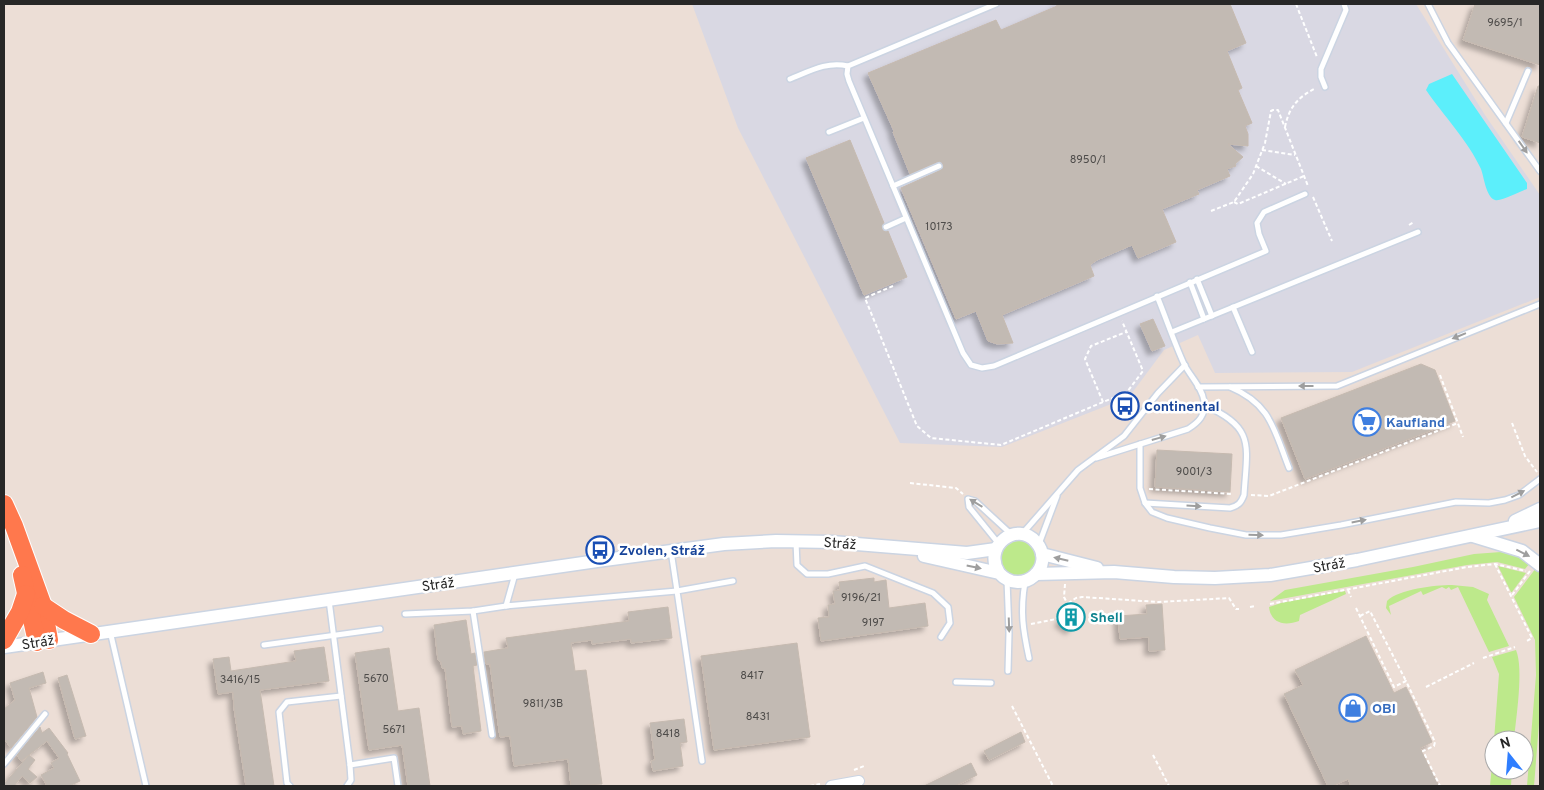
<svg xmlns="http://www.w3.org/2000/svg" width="1544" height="790" font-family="Overpass,sans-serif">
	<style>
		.industrial { fill: #d9d8e3 }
		.green { fill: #bde98b }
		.water { fill: #5ceffb }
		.building { fill: #c2bab3; stroke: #c6bab0; filter: url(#shadow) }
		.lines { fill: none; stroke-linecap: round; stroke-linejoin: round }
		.service-casing { stroke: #cbd4e2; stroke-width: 8 }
		.minor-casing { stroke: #cbd4e2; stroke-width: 12 }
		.tertiary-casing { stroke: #cbd4e2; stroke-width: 15 }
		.motorway-casing { stroke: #fff; stroke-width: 20 }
		.path { stroke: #fff; stroke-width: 2; stroke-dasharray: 4 2.5; stroke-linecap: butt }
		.service { stroke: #fff; stroke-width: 5 }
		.minor { stroke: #fff; stroke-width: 10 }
		.tertiary { stroke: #fff; stroke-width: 12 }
		.motorway { stroke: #ff784d; stroke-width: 18 }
		.oneway { fill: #9e9e9e }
		.labels { text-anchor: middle; stroke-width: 5; stroke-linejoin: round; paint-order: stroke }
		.number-label { font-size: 11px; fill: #4e4c4a }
		.transit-label { font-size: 14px; font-weight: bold; fill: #164399; stroke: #fff; text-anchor: start }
		.shop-label { font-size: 14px; font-weight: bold; fill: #366cbe; stroke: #fff; text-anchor: start }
		.street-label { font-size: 14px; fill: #272727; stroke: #fff }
		.culture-label { font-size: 14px; font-weight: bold; fill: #0d838f; stroke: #fff; text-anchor: start }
	</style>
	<defs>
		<filter id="shadow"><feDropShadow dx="-4.5" dy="4.5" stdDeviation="2.5" flood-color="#0004"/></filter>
	</defs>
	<rect width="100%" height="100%" fill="#ecded6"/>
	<polygon class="industrial" points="692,4 1416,4 1485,115 1540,195 1540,297 1352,372 1215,373 1198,335 1164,350 1129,397 1002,447 900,443 738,128"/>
	<g class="green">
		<circle cx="1018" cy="558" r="18"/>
		<polygon points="1501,552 1519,557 1530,563 1525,569 1497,562 1467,565 1270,601 1285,590 1413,567 1474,554"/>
		<polygon points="1498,566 1526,573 1512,592 1511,592"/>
		<polygon points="1536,568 1540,574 1540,711 1534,786 1527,786 1536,675 1535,640 1514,597"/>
		<path d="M1452 585 1473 587 1489 594 1487 600 1509 646 1489 652 1458 587 1451 590 1449 587 1446 589 1442 587 1423 595 1421 591 1417 593 1389 606 1391 615 1386 608 1387 601C1399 589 1435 585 1452 585Z"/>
		<path d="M1345 591 1346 594 1300 615 1299 621C1285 626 1271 624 1269 607L1281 603Z"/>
		<path d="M1516 650C1524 669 1516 718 1514 740H1494L1499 674 1492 657Z"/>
		<polygon points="1494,743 1494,770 1512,770 1511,786 1490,786"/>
	</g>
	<path class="water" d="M1452 74 1527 183V189C1521 191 1501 202 1495 200 1486 197 1484 177 1481 169 1469 142 1443 115 1426 90L1429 84Z"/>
	<g class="building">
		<polygon points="1056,4 1230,4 1246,43 1227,51 1242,88 1238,90 1252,123 1245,126 1248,134 1248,146 1228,144 1243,157 1235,164 1236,166 1227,169 1230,176 1197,190 1199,194 1162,209 1176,242 1138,258 1132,245 1097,260 1090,265 1094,276 1002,315 1013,343 997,344 988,341 976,311 956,319 901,188 941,170 943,167 943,164 937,162 910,174 893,132 894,131 868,73 996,20 1001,30 1057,6"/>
		<polygon points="1475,4 1540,4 1540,65 1463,40"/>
		<polygon points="1538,86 1540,86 1540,143 1522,137"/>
		<polygon points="850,140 884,223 882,228 884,231 888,231 907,277 864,295 806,158"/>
		<polygon points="1153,319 1165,346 1152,351 1140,324"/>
		<polygon points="1421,364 1435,370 1455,421 1305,479 1281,418"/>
		<polygon points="1157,450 1232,454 1230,492 1155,487"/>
		<polygon points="874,578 874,582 886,580 889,608 925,603 928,626 821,641 818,618 829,617 828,605 835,604 833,591 840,590 839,582"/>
		<polygon points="1072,604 1084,612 1070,630 1059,622"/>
		<polygon points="1162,604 1165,650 1149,651 1149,637 1120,639 1118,616 1147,614 1146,605"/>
		<polygon points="668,607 672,638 631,643 631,639 592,644 592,640 571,643 575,671 586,670 602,784 571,786 568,759 514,766 510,736 500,737 490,664 486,664 484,652 508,648 506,638 629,621 628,612"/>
		<polygon points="466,620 471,654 475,653 477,665 473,666 481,731 463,734 462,726 452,727 445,668 442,668 441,662 438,660 434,625"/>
		<polygon points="1366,636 1394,693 1406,687 1413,701 1432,742 1420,748 1439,786 1351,786 1348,779 1332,786 1328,786 1284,694 1303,685 1295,670"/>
		<polygon points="797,643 810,737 714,750 701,656"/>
		<polygon points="324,647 329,681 260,690 274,786 246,786 234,708 233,692 218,694 213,659 229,657 231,671 296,661 294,651"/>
		<polygon points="389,648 398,711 419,708 430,786 408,786 402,745 369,750 355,653"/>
		<polygon points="43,672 46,683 29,688 37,717 11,748 4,739 4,709 15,700 10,683"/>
		<polygon points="67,675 86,736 75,739 58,678"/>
		<polygon points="684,719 687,742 680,743 683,766 653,771 651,761 655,760 650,723"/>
		<polygon points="40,727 42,733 49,728 68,753 67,754 80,781 69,786 47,786 41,775 54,768 51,763 59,758 47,741 29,755 35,760 28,769 37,777 30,783 22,776 14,786 4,786 4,784 29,755 21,761 17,755"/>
		<polygon points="1021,732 1025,742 989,760 984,751"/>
		<polygon points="971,763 977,775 963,782 954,786 924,786"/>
	</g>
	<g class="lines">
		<g class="service-casing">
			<g id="service">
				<polyline points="996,4 848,66 847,74 849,81 963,353 971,365 982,368 994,366 1266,251 1259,234 1257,223 1264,212 1305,194"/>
				<polyline points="1428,4 1448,43 1540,171"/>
				<path d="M790 79C810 71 827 61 848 66"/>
				<polyline points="1325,87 1321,77 1321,69 1346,10 1344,4"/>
				<polyline points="1506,123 1528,71"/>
				<polyline points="829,132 864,118"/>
				<polyline points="893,186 939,166"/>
				<polyline points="886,227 906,218"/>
				<polyline points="1197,279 1212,316"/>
				<polyline points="1190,282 1204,319"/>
				<polyline points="1233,307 1252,352"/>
				<polyline points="1172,332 1418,232"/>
				<polyline points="1198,387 1337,386 1540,304"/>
				<path d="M1230 387C1271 404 1274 430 1289 468"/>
				<polyline points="1140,444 1140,488 1145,503 1152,512 1167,518 1210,528 1246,535 1281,535 1341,525 1456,502 1489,503 1505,500 1519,495 1540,479"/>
				<path d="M1096 458 1188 429C1199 422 1206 415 1204 401 1202 387 1190 376 1184 364 1174 342 1166 318 1157 296"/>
				<path d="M1145 503 1230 508C1238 506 1241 503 1244 495 1247 445 1256 428 1204 405"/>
				<polyline points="1023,533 1078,470 1124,436 1158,393 1185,365"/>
				<polyline points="796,542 797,565 807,574 828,574 865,566 933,593 948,607 950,623 941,637"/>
				<polyline points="999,544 969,507 968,499 975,501 1012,535"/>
				<polyline points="1039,544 1057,496"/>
				<polyline points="515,574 506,606 677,591 671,551"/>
				<polyline points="1007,580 1009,633 1008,671"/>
				<path d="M1025 582C1020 612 1023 630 1029 658"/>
				<polyline points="329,600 350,765 351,780 347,786"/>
				<polyline points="473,611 492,735"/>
				<polyline points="405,614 473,611 506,606"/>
				<polyline points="110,631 146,786"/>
				<polyline points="264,645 380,629"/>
				<polyline points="956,682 991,683"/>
				<polyline points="702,761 677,591 733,581"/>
				<polyline points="4,764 45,714"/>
				<polyline points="350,765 394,758 398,786"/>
				<polyline points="290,786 287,783 279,712 287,702 341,696"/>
			</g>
		</g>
		<g class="minor-casing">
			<polyline id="minor" points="831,786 859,781"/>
		</g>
		<g class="tertiary-casing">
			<g id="tertiary">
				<polyline points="1515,521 1540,509"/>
				<polyline points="1473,536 1522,551 1540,565"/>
				<polyline points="1042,554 1097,568"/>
				<path d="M924 556 999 573C1022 598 1057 566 1036 542 1017 520 982 546 999 573"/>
				<polyline points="1036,574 1114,572 1174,577 1215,578 1270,575 1357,560 1540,521"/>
				<polyline points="4,647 597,561 724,544 776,541 832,542 967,553 996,549"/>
			</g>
		</g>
		<g class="motorway-casing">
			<g id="motorway">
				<polyline points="4,504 14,526 43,606 49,640"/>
				<polyline points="22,575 37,642"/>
				<polyline points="43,606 64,620 91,634"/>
				<polyline points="4,640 20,612 26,594"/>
			</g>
		</g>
		<g class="path">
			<polyline points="1296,4 1317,57"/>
			<path d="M1285 127C1289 107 1298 97 1316 88"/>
			<polyline points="1262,150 1295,155"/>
			<polyline points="1256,166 1286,184"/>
			<polyline points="1313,197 1332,241"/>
			<polyline points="1234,202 1238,204 1304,176"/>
			<polyline points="1211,211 1234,202 1253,174 1265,143 1271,111 1273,110 1278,110 1308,186"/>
			<polyline points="1409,225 1414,222"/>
			<polyline points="893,286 865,298 917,426 931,438 1001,445 1127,392 1143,371 1122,321"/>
			<polyline points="1440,375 1463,437"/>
			<polyline points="1103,402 1085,359 1091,346 1126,332"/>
			<polyline points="1512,423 1525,456 1537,472"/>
			<polyline points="910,483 956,488 963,494"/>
			<polyline points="1149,489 1232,494"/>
			<polyline points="1251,495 1269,496 1458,423"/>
			<polyline points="1495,564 1532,638 1527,641"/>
			<polyline points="1065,584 1064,597 1067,603"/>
			<polyline points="1348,590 1351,597"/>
			<polyline points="1512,595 1530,571"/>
			<polyline points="1270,604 1467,567 1495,564 1526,571"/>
			<polyline points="1250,607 1255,606"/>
			<polyline points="1356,608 1394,687 1406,681 1435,742 1434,746 1423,751 1440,786"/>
			<polyline points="1360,616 1370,611 1406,681"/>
			<polyline points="1031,624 1056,619 1067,604 1076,598 1082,597 1159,602 1229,598 1236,609 1239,609"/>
			<polyline points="1483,658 1515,647"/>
			<polyline points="1426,687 1474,663"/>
			<polyline points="1012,706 1053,786"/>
			<polyline points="1153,755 1169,786"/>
			<polyline points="854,770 864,766"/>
			<polyline points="810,786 820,784"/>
		</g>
		<use href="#service" class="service"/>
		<use href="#minor" class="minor"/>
		<use href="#tertiary" class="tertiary"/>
		<use href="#motorway" class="motorway"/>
	</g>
	<defs><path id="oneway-solid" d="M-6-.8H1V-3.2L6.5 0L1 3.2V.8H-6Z" transform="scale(1.25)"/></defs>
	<g class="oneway">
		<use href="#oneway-solid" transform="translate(1523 147) rotate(55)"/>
		<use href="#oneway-solid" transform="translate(1459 336) rotate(158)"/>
		<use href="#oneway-solid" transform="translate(1306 386) rotate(180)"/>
		<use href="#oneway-solid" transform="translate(1159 438) rotate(-16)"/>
		<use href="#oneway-solid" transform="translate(1518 494) rotate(-27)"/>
		<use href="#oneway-solid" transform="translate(976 503) rotate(-149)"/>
		<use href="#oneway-solid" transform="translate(1194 506) rotate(3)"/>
		<use href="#oneway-solid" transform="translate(1359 521) rotate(-11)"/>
		<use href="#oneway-solid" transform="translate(1256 535) rotate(2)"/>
		<use href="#oneway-solid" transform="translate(1523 553) rotate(27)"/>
		<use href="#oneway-solid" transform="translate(1061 559) rotate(-167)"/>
		<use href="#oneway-solid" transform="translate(974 567) rotate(12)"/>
		<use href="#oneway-solid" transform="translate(1009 625) rotate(88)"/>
	</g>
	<defs>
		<g id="bus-ring" transform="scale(1.4375)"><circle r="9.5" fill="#fff" stroke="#1a4fb4" stroke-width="1.5"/><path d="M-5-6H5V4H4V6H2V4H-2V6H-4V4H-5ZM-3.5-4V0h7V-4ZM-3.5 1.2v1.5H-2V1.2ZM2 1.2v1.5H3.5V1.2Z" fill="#1a4fb4"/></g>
		<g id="supermarket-ring" transform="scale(1.4375)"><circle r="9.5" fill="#fff" stroke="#3f7fe0" stroke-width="1.5"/><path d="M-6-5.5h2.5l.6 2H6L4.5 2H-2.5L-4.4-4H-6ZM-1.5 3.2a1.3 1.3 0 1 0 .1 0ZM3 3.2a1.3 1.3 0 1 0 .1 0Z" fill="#3f7fe0"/></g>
		<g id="building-ring" transform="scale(1.4375)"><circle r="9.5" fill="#fff" stroke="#0f9aa8" stroke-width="1.5"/><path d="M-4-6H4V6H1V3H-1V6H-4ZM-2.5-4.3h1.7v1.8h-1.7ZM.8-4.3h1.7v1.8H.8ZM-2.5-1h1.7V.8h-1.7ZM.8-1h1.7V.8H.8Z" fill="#0f9aa8"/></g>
		<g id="shop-ring" transform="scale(1.4375)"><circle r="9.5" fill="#fff" stroke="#3f7fe0" stroke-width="1.5"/><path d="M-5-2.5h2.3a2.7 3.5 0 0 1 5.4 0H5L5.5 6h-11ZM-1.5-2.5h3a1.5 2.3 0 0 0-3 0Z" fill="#3f7fe0"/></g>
	</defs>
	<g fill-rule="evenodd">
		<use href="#bus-ring" x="1125" y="406"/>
		<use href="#supermarket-ring" x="1367" y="422"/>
		<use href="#bus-ring" x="600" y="550"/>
		<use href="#building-ring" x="1071" y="617"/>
		<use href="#shop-ring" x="1353" y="708"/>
	</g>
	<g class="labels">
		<g class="number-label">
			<text x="1505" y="26">9695/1</text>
			<text x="1088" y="163">8950/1</text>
			<text x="939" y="230">10173</text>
			<text x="1194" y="475">9001/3</text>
			<text x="861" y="601">9196/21</text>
			<text x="873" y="626">9197</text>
			<text x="752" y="679">8417</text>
			<text x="376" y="682">5670</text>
			<text x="240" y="683">3416/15</text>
			<text x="543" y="707">9811/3B</text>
			<text x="758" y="720">8431</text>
			<text x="394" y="733">5671</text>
			<text x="668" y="737">8418</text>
		</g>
		<g class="transit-label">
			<text x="1144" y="411">Continental</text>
			<text x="619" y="555">Zvolen, Stráž</text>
		</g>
		<g class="shop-label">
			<text x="1386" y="427">Kaufland</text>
			<text x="1372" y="713">OBI</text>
		</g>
		<g class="street-label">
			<text transform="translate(840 543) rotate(4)" y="5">Stráž</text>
			<text transform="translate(1329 565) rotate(-10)" y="5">Stráž</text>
			<text transform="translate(438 584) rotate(-8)" y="5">Stráž</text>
			<text transform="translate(38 642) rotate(-9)" y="5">Stráž</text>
		</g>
		<g class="culture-label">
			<text x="1090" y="622">Shell</text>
		</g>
	</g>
	<rect width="1544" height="790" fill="none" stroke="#272727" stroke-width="10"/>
	<g transform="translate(1509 755) rotate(343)"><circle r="24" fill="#ffffff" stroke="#a9a9a9"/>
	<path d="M0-4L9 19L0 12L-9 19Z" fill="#2f7eff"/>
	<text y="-8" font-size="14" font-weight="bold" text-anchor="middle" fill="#272727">N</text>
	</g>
</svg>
